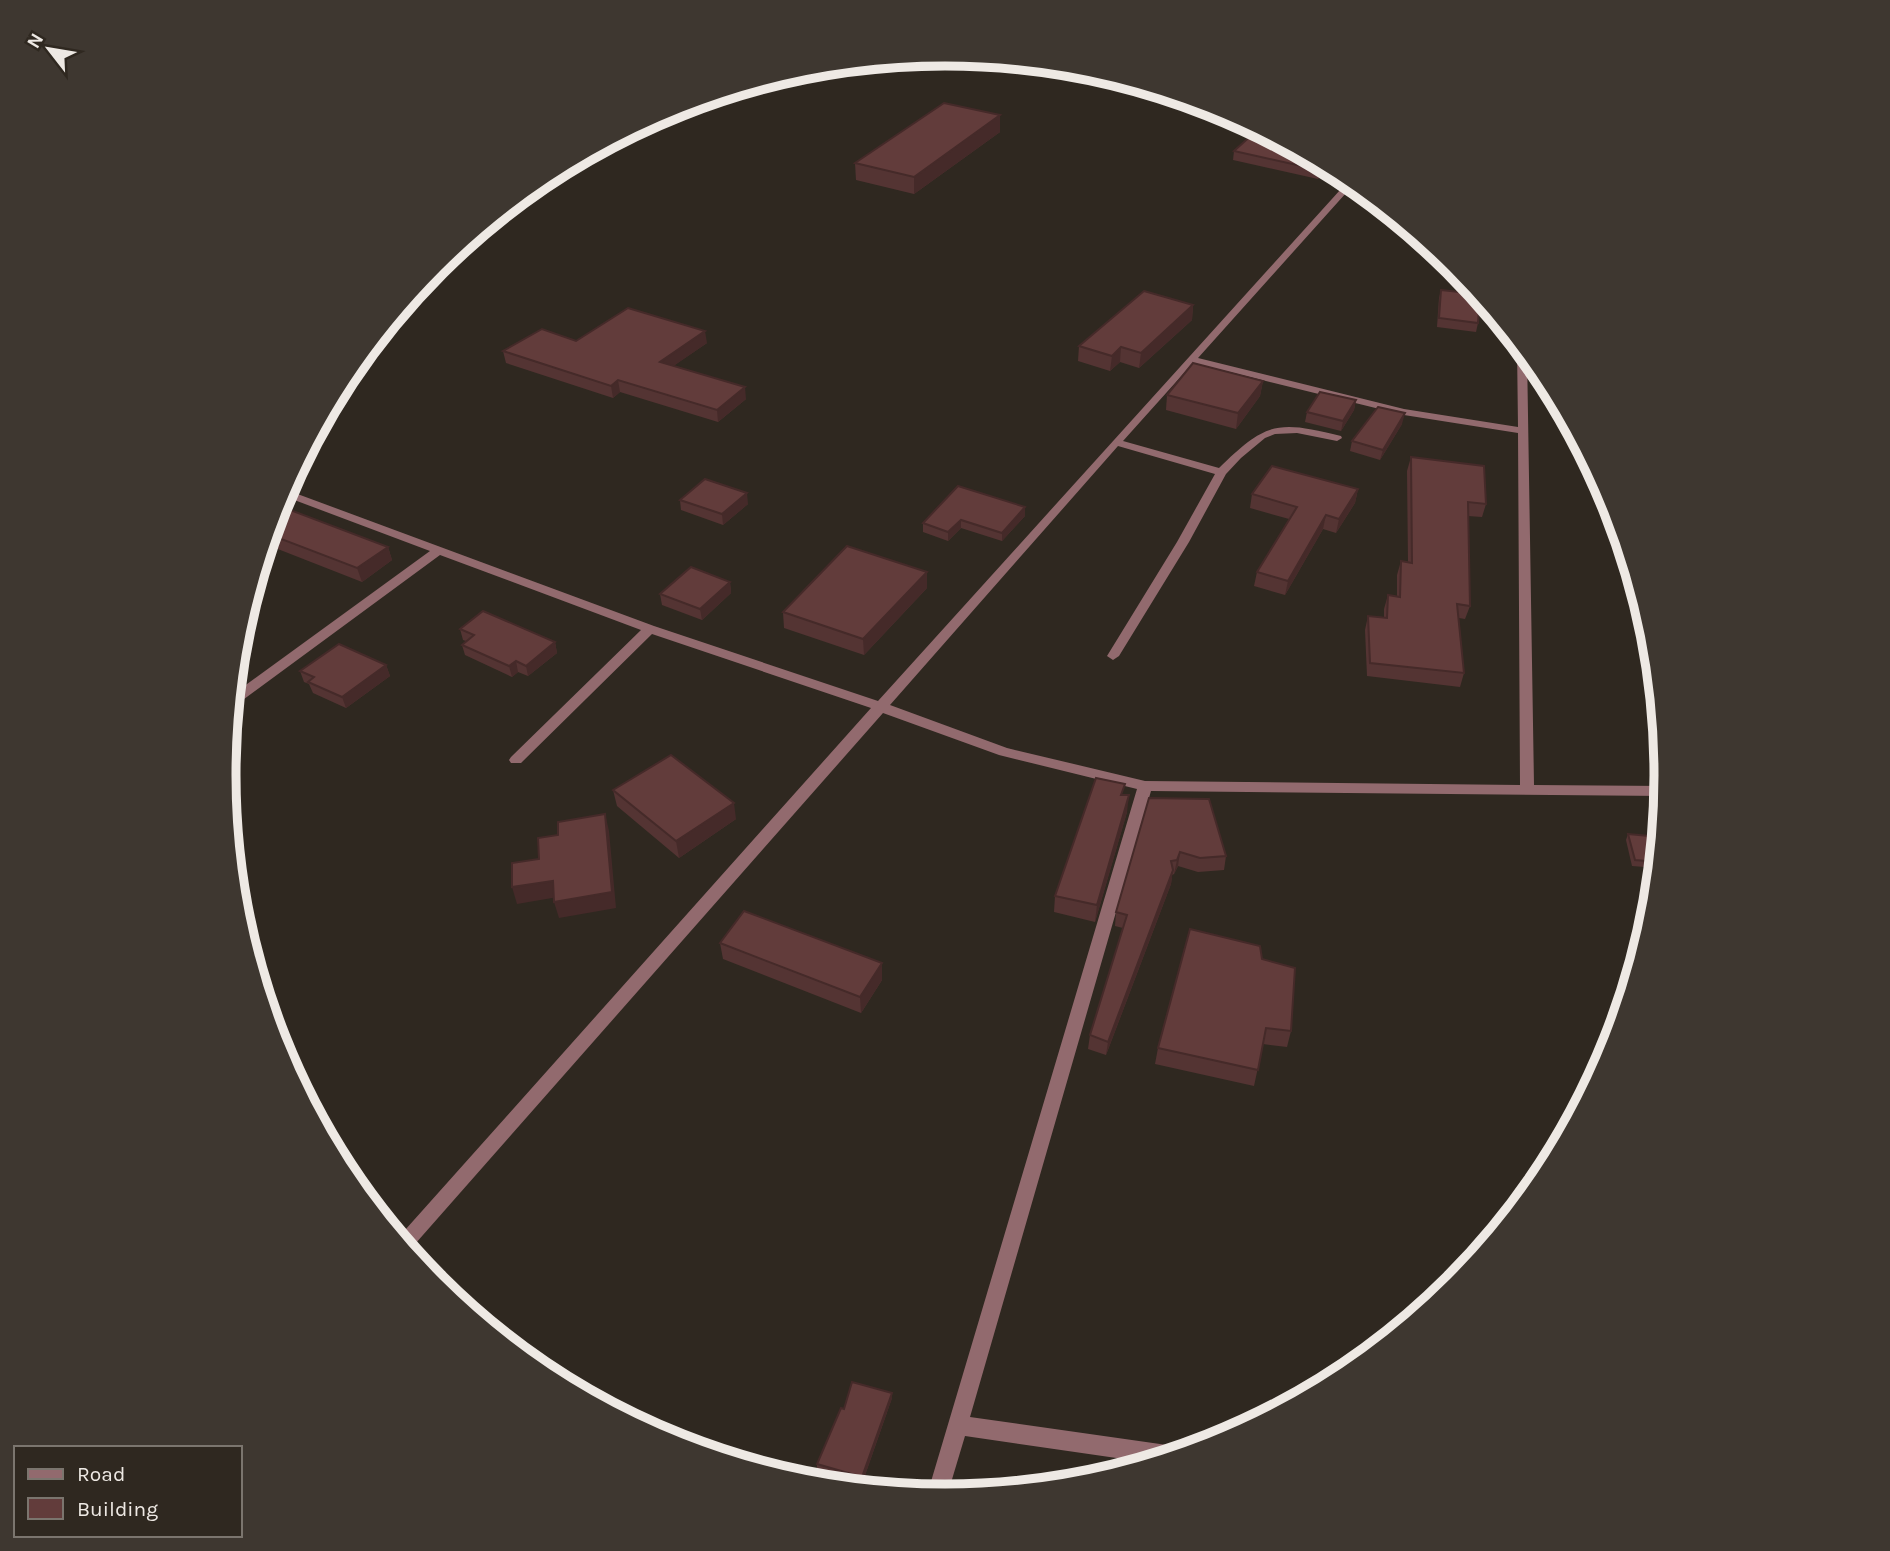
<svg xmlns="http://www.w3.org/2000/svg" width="1890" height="1551" font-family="Karla,sans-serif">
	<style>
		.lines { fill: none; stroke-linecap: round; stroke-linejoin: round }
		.minor { fill: #926a6e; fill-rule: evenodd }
		.wall { fill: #543433 }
		.shaded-wall { fill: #452a29 }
		.building { fill: #623c3b; stroke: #452a29; stroke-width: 2 }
		.rim { fill: none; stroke: #eee9e4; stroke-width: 9 }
	</style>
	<rect width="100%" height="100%" fill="#2f2820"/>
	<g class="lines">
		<g class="minor">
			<polygon points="599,147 599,150 544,181 538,181"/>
			<path d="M1350 179 1355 183 1198 358 1404 409 1518 427 1517 347 1520 345 1527 353 1534 785 1665 786 1664 796 1151 791 970 1417 1174 1446 1181 1449 1183 1453 1151 1463 965 1436 947 1496 927 1495 1137 789 999 755 883 713 408 1252 397 1239 871 708 652 634 521 763H511L509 760 511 757 641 630 440 555 236 705 231 706 232 695 430 551 281 495 284 489 654 626 878 701ZM1193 363 1404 415 1518 433 1520 785 1145 781 1007 748 890 705 1118 446 1215 474 1177 542 1107 656 1113 660 1119 656 1189 542 1226 474 1241 458 1265 438 1275 434 1297 433 1337 441 1342 438 1341 436C1277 420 1266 422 1219 468L1123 441Z"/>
		</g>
	</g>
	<g class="wall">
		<polygon points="1000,115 1000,132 914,194 856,180 855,163"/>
		<polygon points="1270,136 1329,167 1318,179 1233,160 1234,151"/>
		<polygon points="1441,290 1478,323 1476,332 1437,327 1439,298"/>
		<polygon points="1193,305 1192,320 1139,368 1120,362 1110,371 1078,361 1079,346"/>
		<polygon points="576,341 707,343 673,366 746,399 718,422 620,392 613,398 506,363 503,351"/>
		<polygon points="1263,381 1260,396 1236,429 1166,410 1167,395"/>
		<polygon points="1356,400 1354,410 1341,431 1305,422 1307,412"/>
		<polygon points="1402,424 1380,460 1350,451 1352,441"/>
		<polygon points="1411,457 1486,504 1482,517 1468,516 1470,606 1465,619 1459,618 1464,673 1460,687 1367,676 1365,630 1368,616 1384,617 1384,609 1388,595 1397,597 1397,575 1401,561 1408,562 1407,471"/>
		<polygon points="1358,489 1355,503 1336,533 1323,529 1285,595 1254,586 1257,572 1289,519 1250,508 1252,494"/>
		<polygon points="680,500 748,504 723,525 681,510"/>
		<polygon points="277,505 388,547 392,560 362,582 265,544"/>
		<polygon points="1025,507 1025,516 1002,541 961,528 948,541 923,532 923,523"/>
		<polygon points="730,582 731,593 702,620 662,605 660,594"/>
		<polygon points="927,588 864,655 784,628 783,612"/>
		<polygon points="460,629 555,642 557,653 528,676 518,672 512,677 465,655 462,645 466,641 463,640"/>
		<polygon points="386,665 390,676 346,708 313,693 309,684 304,682 300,671"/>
		<polygon points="613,790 736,819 679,858 617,806"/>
		<polygon points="1124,795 1127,812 1095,922 1054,912 1055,896"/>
		<polygon points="1149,798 1226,856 1224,870 1198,872 1178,866 1174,874 1172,875 1171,884 1106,1055 1088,1049 1090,1035 1123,928 1115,926 1116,912"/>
		<polygon points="1628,834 1660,837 1657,868 1632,866 1626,840"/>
		<polygon points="720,943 882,963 882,980 861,1013 723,959"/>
		<polygon points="1262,959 1291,1031 1287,1047 1263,1044 1254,1086 1155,1064 1158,1048"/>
		<polygon points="892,1393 892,1398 863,1481 817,1469 817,1464 844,1409"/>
	</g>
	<g class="shaded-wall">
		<polygon points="1000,115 1000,132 914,194 914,177"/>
		<polygon points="1324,164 1329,167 1318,179 1319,170"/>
		<polygon points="1193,305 1192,320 1139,368 1141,353"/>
		<polygon points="705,331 707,343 662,374 660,362"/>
		<polygon points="1121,347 1120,362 1110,371 1112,356"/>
		<polygon points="618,380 620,392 613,398 611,386"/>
		<polygon points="1263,381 1260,396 1236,429 1238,413"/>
		<polygon points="745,387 746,399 718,422 717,410"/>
		<polygon points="1356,400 1354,410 1341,431 1343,421"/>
		<polygon points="1405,413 1402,424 1380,460 1383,450"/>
		<polygon points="1358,489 1355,503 1336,533 1339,519"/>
		<polygon points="747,493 748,504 723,525 722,514"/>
		<polygon points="1025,507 1025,516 1002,541 1002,533"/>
		<polygon points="1326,515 1323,529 1285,595 1288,581"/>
		<polygon points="961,520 961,528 948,541 948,532"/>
		<polygon points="388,547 392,560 362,582 357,568"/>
		<polygon points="927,572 927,588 864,655 863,639"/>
		<polygon points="730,582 731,593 702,620 700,609"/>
		<polygon points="555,642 557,653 528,676 526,666"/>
		<polygon points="516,661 518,672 512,677 509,666"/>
		<polygon points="386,665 390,676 346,708 342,697"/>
		<polygon points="1129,795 1127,812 1095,922 1097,905"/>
		<polygon points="734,803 736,819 679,858 676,841"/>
		<polygon points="605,814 609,831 616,908 559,918 554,902"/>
		<polygon points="1180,852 1178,866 1174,874 1177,860"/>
		<polygon points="1173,870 1171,884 1106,1055 1108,1042"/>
		<polygon points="553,881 558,897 517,904 512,887"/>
		<polygon points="882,963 882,980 861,1013 860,997"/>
		<polygon points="892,1393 892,1398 863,1481 862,1477"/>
	</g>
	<g class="building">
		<polygon points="944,103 1000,115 914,177 855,163"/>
		<polygon points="1255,132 1270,136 1324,164 1319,170 1234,151"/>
		<polygon points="1441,290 1478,294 1480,295 1478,323 1439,318"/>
		<polygon points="1144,291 1193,305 1141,353 1121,347 1112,356 1079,346"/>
		<polygon points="628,308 705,331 660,362 745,387 717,410 618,380 611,386 503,351 542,329 576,341"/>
		<polygon points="1193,363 1263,381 1238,413 1167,395"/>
		<polygon points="1320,392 1356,400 1343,421 1307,412"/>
		<polygon points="1378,407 1405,413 1383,450 1352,441"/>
		<polygon points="1411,457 1484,466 1486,504 1468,502 1470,606 1457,604 1464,673 1370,663 1368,616 1387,618 1388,595 1400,597 1401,561 1412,563"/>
		<polygon points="1272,466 1358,489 1339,519 1326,515 1288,581 1257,572 1297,507 1252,494"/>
		<polygon points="705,479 747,493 722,514 680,500"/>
		<polygon points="958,486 1025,507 1002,533 961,520 948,532 923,523"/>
		<polygon points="277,505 388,547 357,568 268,534"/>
		<polygon points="847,546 927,572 863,639 783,612"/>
		<polygon points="691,567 730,582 700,609 660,594"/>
		<polygon points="483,611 555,642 526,666 516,661 509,666 462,645 474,635 460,629"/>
		<polygon points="339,644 386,665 342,697 308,682 314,677 300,671"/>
		<polygon points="671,755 734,803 676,841 613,790"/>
		<polygon points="1096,778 1125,784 1121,795 1129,795 1097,905 1055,896"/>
		<polygon points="1149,798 1209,799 1226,856 1200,858 1180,852 1177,860 1171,861 1173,870 1108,1042 1090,1035 1127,915 1116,912"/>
		<polygon points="605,814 612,892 554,902 553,881 512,887 512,863 539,859 538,838 558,835 558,822"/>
		<polygon points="1628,834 1660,837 1658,862 1635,860"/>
		<polygon points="744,911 882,963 860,997 720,943"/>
		<polygon points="1190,929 1260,946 1262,959 1295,968 1291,1031 1266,1028 1258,1070 1158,1048"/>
		<polygon points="852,1382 892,1393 862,1477 817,1464 841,1408 844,1409"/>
	</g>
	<path d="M0 0H1890V1551H0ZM236 775a709 709 0 1 1 1418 0a709 709 0 1 1-1418 0Z" fill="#3e3730" fill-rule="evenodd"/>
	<path class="rim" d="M236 775a709 709 0 1 1 1418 0a709 709 0 1 1-1418 0Z"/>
	<rect x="14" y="1446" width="228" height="91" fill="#2f2820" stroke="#7b756e" stroke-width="2"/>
	<rect x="28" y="1469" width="35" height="10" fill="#926a6e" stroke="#7b756e" stroke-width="2"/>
	<text x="77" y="1481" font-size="21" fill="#eee9e4">Road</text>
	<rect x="28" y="1498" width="35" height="21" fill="#623c3b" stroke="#7b756e" stroke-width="2"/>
	<text x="77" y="1516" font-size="21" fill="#eee9e4">Building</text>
	<g transform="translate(49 49) rotate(301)" stroke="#2f2820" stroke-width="5" paint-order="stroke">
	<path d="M0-5L12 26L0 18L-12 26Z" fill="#eee9e4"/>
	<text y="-10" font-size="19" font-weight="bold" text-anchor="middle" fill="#eee9e4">N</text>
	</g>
</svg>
